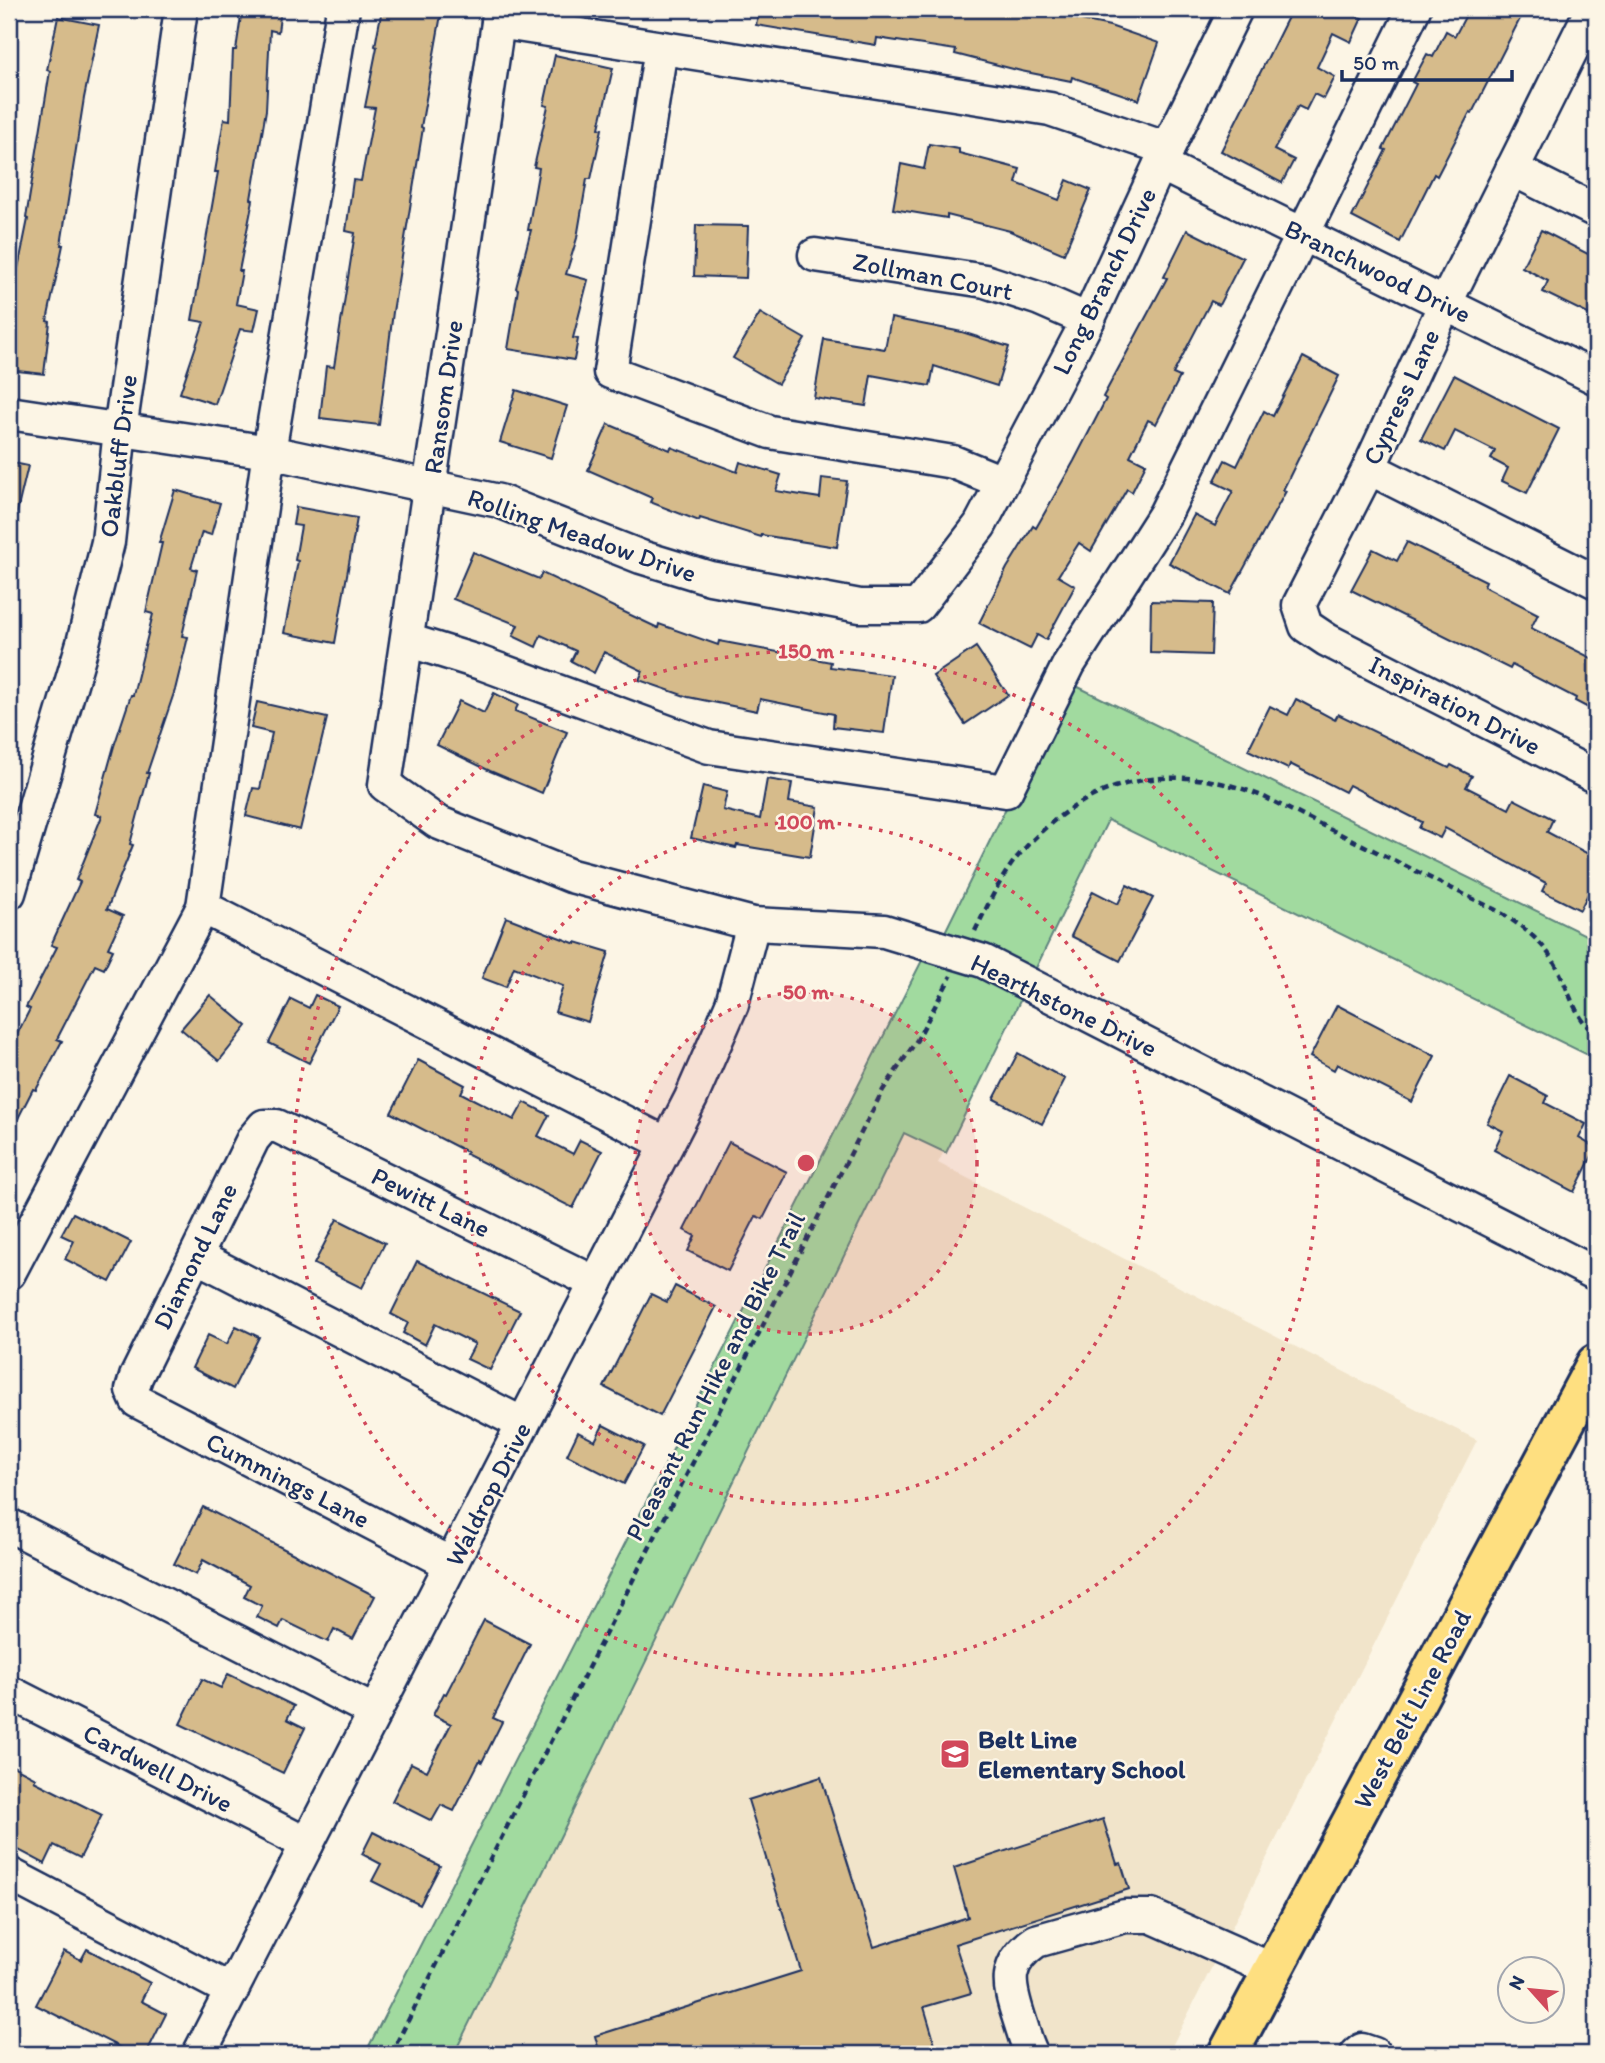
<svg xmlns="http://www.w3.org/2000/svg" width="1605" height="2063" font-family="Itim,sans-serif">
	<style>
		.built { fill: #f1e4ca }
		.green { fill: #a1da9f; stroke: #5e847e; stroke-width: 2 }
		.building { fill: #d6bb8b; stroke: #1b2f5e; stroke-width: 2 }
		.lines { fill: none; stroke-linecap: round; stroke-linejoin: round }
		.minor-casing { stroke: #1b2f5e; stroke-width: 37 }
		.major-casing { stroke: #1b2f5e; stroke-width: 44 }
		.path { stroke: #1b2f5e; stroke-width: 4.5; stroke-dasharray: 7 5; stroke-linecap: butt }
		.minor { stroke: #fcf5e5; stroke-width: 32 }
		.major { stroke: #fedf80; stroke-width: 38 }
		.ring { fill: none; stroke: #d1495b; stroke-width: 3.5; stroke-dasharray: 3.5 7 }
		.labels { text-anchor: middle; stroke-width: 5; stroke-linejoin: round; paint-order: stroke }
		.street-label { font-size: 26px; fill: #1b2f5e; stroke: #fcf5e5 }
		.poi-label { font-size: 26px; font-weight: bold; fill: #1b2f5e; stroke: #fcf5e5; text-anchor: start }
		.centre { fill: #d1495b; stroke: #fcf5e5; stroke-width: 3.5 }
		.ring-label { font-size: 21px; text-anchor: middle; font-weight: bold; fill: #d1495b; stroke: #fcf5e5; stroke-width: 5; stroke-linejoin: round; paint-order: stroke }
	</style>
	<rect width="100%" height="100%" fill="#fcf5e5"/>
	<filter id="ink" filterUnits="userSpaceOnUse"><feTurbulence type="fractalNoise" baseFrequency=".0143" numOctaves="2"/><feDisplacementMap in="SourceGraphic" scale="14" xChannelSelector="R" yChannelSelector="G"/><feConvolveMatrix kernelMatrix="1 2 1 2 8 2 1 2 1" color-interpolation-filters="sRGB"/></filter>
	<g filter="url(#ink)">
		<polygon class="built" points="951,991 1009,1025 938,1163 1477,1440 1168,2054 409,2054"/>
		<polygon class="green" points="1068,682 1596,940 1596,1059 1108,820 946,1153 904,1133 454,2054 365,2054 938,929 945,932"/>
		<g class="building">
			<polygon points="242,9 281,9 278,32 270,30 266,110 251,199 253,200 239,271 242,271 236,304 259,309 254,331 240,329 215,404 180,393 204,322 192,320 218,172 215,172 224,119 230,120 233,50 236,50"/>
			<polygon points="382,9 442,9 421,127 423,128 393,312 379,425 320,418 326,366 334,367 355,233 346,231 353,180 361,181 375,108 365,107 377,47 375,46"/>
			<polygon points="759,9 1013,9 1032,14 1033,10 1110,26 1159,43 1139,100 1072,77 1071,81 1021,71 955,54 956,50 877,38 876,45 756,25"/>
			<polygon points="1292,9 1342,9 1362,18 1351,42 1333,33 1317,67 1335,77 1324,99 1314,94 1306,110 1298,106 1274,150 1294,160 1282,183 1221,151"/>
			<polygon points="1469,9 1525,9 1472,113 1470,112 1437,176 1434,174 1400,242 1352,217 1386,150 1383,149 1416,84 1412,82 1427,54 1433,57 1446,31 1455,36"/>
			<polygon points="58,17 99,25 84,98 61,245 63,245 47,321 50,322 44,374 9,370 9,325 12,298 28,219 26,218 50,71 47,70"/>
			<polygon points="555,55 613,68 599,128 602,129 591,179 587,179 577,238 566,274 588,280 573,338 578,339 574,360 508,349 518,289 516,288 531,230 528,230 539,168 534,167 548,106 544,105"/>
			<polygon points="929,144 959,149 959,153 1020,169 1016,183 1059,200 1067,180 1091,190 1064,254 1010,231 947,215 947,218 893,209 901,164 924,169"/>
			<polygon points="696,225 748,226 746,278 694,276"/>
			<polygon points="1187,230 1243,258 1219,305 1211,301 1173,374 1180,377 1156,424 1148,420 1130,456 1146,464 1132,492 1127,489 1091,551 1079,543 1058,576 1075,586 1046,640 1037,635 1030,649 979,623 1007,568 1033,526 1036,528 1074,461 1106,399 1103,397 1167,278 1164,277"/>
			<polygon points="1541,230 1596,258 1596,318 1543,292 1548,281 1522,267"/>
			<polygon points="760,313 805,339 778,384 733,358"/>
			<polygon points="891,318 962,332 1009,347 997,386 934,366 930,386 871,375 866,406 814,398 824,339 885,349"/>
			<polygon points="1303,357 1339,376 1283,490 1286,491 1230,594 1169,563 1194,515 1215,526 1233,491 1214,482 1225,460 1237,466 1264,411 1273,416"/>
			<polygon points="1454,375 1559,429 1527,493 1502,481 1508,468 1491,459 1495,451 1455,431 1445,451 1421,439"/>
			<polygon points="516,390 567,406 551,458 500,442"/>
			<polygon points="608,424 670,450 671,447 737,472 740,462 781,475 776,491 820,498 822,478 847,481 837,547 761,535 761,537 700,518 699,521 650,502 652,498 588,470"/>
			<polygon points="9,462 28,466 16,516 9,515"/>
			<polygon points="175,490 220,503 211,535 202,532 191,568 197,570 182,636 188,637 175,690 147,773 149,773 130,844 133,845 107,909 123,916 108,948 113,950 104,969 95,965 57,1039 62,1041 36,1090 33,1089 9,1136 9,1050 30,1009 26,1007 57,947 51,945 80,882 76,880 102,816 95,814 114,746 131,695 133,695 153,614 146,612 162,543 159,543"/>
			<polygon points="296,507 357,518 335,643 284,633 298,561 295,560 301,526 293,525"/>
			<polygon points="1407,542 1486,581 1484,586 1538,614 1531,628 1595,660 1596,658 1596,712 1575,701 1576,698 1512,665 1510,669 1351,590 1373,549 1397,561"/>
			<polygon points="473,552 539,579 542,573 658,628 659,624 718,645 719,641 831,662 830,667 892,675 884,733 833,727 834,714 760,699 757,711 688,697 639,680 643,671 604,652 594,673 571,661 576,651 541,635 536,647 513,636 518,625 453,599"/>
			<polygon points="1151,601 1213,603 1211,655 1150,653"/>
			<polygon points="976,647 1008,695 965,724 933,676"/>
			<polygon points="494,693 518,705 515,711 567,732 542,793 490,771 437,745 459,701 484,713"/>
			<polygon points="1296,699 1335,720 1338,714 1449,768 1451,765 1472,776 1466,787 1509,809 1514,799 1553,819 1547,832 1596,858 1596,878 1580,910 1542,891 1546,883 1445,828 1440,838 1419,828 1422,822 1349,785 1345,792 1290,764 1288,769 1248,750 1270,706 1288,715"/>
			<polygon points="257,702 327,718 300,830 246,816 253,788 260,789 272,733 251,728"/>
			<polygon points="767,779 792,783 789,802 818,807 810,857 737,845 736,848 691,838 703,786 727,792 723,810 760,819"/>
			<polygon points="1127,885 1153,898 1120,961 1071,936 1093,891 1118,904"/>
			<polygon points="506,917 576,944 576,942 609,952 588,1022 555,1012 563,986 514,967 506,987 482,978"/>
			<polygon points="210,995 247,1026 219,1061 181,1029"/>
			<polygon points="315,995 338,1006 309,1063 269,1043 291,999 309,1008"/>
			<polygon points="1337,1005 1435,1056 1412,1102 1337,1064 1334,1070 1310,1057"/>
			<polygon points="1018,1053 1065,1079 1042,1124 994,1099"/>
			<polygon points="418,1060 465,1085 461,1093 514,1120 524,1102 549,1115 538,1136 573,1154 580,1140 602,1151 573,1208 466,1154 467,1152 391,1113"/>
			<polygon points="1510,1076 1548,1096 1545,1103 1586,1124 1579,1138 1596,1148 1574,1192 1494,1150 1503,1131 1487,1123"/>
			<polygon points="729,1142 787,1172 763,1219 756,1216 728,1271 688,1251 695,1236 684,1230"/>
			<polygon points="73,1213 131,1242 110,1282 65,1259 74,1241 61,1235"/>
			<polygon points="337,1219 385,1243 362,1288 314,1264"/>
			<polygon points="417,1261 520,1311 490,1370 467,1359 475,1344 435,1324 425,1345 403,1333 408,1323 391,1314"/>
			<polygon points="675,1286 716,1307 660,1416 604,1387 651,1294 667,1302"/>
			<polygon points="236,1326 259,1337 233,1389 192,1368 208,1335 227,1344"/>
			<polygon points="603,1425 644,1446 624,1484 567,1455 578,1432 595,1441"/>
			<polygon points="203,1507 375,1596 353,1639 334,1629 328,1642 283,1620 279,1628 257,1617 262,1606 244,1597 250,1585 203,1560 196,1575 174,1564"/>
			<polygon points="484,1620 530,1644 493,1718 502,1722 482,1762 480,1760 454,1811 441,1805 432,1821 392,1801 411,1763 427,1771 451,1724 433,1715 444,1693 446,1694"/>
			<polygon points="228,1674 294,1706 287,1719 305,1728 283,1773 180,1724 202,1679 221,1688"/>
			<polygon points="9,1764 36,1778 34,1781 102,1815 80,1858 54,1845 45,1864 9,1845"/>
			<polygon points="821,1777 874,1947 968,1917 954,1868 1103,1819 1117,1864 1121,1863 1129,1889 955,1944 971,1993 924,2007 938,2054 600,2054 595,2036 801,1971 748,1800"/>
			<polygon points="373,1832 440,1866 420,1905 372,1881 381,1864 362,1854"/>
			<polygon points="87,1949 150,1983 141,2001 166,2014 146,2054 133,2054 36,2005 64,1951 81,1960"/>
		</g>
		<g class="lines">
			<g class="minor-casing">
				<g id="minor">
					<polyline points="343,9 269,452 203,907 667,1144"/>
					<polyline points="500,9 385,785 437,822 571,876 753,924 884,931 983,961 1596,1274"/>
					<polyline points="1592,9 1445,304 1369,468 1299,605 1306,626 1327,640 1596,777"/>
					<polyline points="498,22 1050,109 1168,149"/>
					<polyline points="661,48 610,372 770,432 953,462 1002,482"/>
					<polyline points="1160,164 1596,378"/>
					<polyline points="1512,169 1596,211"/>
					<polyline points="815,255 985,281 1040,299 1088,320"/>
					<polyline points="9,413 269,452 499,501 641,557 710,578 860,606 918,606 980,525 1088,320 1160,164 1236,9"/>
					<polyline points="1369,468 1596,582"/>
					<polyline points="407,640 481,663 709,747 1006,791 1069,664 1165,514 1414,9"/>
					<polyline points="9,893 83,643 108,542 120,430 181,9"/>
					<polyline points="196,1256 523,1424"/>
					<polyline points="9,1273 203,907"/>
					<polyline points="9,1525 375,1712"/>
					<polyline points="451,1564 137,1401 132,1390 136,1377 253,1139 264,1126 277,1126 596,1283"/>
					<polyline points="9,1692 307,1844"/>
					<polyline points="9,1874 232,1991"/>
					<polyline points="199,2054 691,1098 732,1004 753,924"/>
					<path d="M1032 2054C1026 2043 1023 2030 1019 2018 1008 1984 1003 1964 1036 1941L1125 1916H1151L1273 1970"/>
					<polyline points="1357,2054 1362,2050 1374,2054"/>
				</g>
			</g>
			<g class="major-casing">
				<polyline id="major" points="1228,2054 1596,1364"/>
			</g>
			<g class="path">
				<path d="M975 931C987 907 998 882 1014 861 1078 781 1166 757 1262 796L1494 909C1519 923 1545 942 1558 969 1570 994 1575 1017 1596 1035"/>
				<polyline points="391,2054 883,1090 917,1040 951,976"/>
			</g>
			<use href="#minor" class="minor"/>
			<use href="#major" class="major"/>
		</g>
	</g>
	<circle cx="806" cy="1163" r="171" fill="#d1495b" fill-opacity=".12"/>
	<g class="ring">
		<circle cx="806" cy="1163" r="171"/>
		<circle cx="806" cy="1163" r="341"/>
		<circle cx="806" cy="1163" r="512"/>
	</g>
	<defs>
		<g id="school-square" transform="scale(1.575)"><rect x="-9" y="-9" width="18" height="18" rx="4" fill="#d1495b" stroke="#fcf5e5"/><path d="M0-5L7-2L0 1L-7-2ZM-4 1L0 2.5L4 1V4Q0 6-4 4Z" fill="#fff"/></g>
	</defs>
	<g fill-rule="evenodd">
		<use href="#school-square" x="955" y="1754"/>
	</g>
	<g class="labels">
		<g class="street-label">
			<text transform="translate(1378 271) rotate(26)" y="9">Branchwood Drive</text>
			<text transform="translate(933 276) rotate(11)" y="9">Zollman Court</text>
			<text transform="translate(1104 281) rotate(-64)" y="9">Long Branch Drive</text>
			<text transform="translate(443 397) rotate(-82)" y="9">Ransom Drive</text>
			<text transform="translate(1401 397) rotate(-65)" y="9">Cypress Lane</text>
			<text transform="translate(118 456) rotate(-83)" y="9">Oakbluff Drive</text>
			<text transform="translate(582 535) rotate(19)" y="9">Rolling Meadow Drive</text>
			<text transform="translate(1455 705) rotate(27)" y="9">Inspiration Drive</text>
			<text transform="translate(1064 1005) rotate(26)" y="9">Hearthstone Drive</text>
			<text transform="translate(431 1202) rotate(26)" y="9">Pewitt Lane</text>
			<text transform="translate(195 1256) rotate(-64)" y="9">Diamond Lane</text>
			<text transform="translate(715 1376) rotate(-63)" y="9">Pleasant Run Hike and Bike Trail</text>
			<text transform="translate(288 1480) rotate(27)" y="9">Cummings Lane</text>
			<text transform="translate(488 1494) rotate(-63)" y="9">Waldrop Drive</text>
			<text transform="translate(1412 1709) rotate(-62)" y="9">West Belt Line Road</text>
			<text transform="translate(158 1768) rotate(27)" y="9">Cardwell Drive</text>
		</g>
		<g class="poi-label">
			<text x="978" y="1748">Belt Line<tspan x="978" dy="30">Elementary School</tspan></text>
		</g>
	</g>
	<circle cx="806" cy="1163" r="10" class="centre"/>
	<g class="ring-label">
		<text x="806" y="658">150 m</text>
		<text x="806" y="829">100 m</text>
		<text x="806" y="999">50 m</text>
	</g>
	<rect width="1605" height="2063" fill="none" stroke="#fcf5e5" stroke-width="35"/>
	<rect x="18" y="18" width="1570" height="2028" fill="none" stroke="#1b2f5e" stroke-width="2.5" filter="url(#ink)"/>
	<g transform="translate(1531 1990) rotate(297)"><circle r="33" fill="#fcf5e5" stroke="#a2a6af" stroke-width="2"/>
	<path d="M0-5L12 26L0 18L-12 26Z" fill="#d1495b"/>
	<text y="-10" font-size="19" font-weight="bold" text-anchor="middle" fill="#1b2f5e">N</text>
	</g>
	<path d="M1342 70v10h170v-10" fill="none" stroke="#1b2f5e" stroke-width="3.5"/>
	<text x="1353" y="70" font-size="21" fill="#1b2f5e" stroke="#fcf5e5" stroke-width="5" paint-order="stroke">50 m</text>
</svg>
